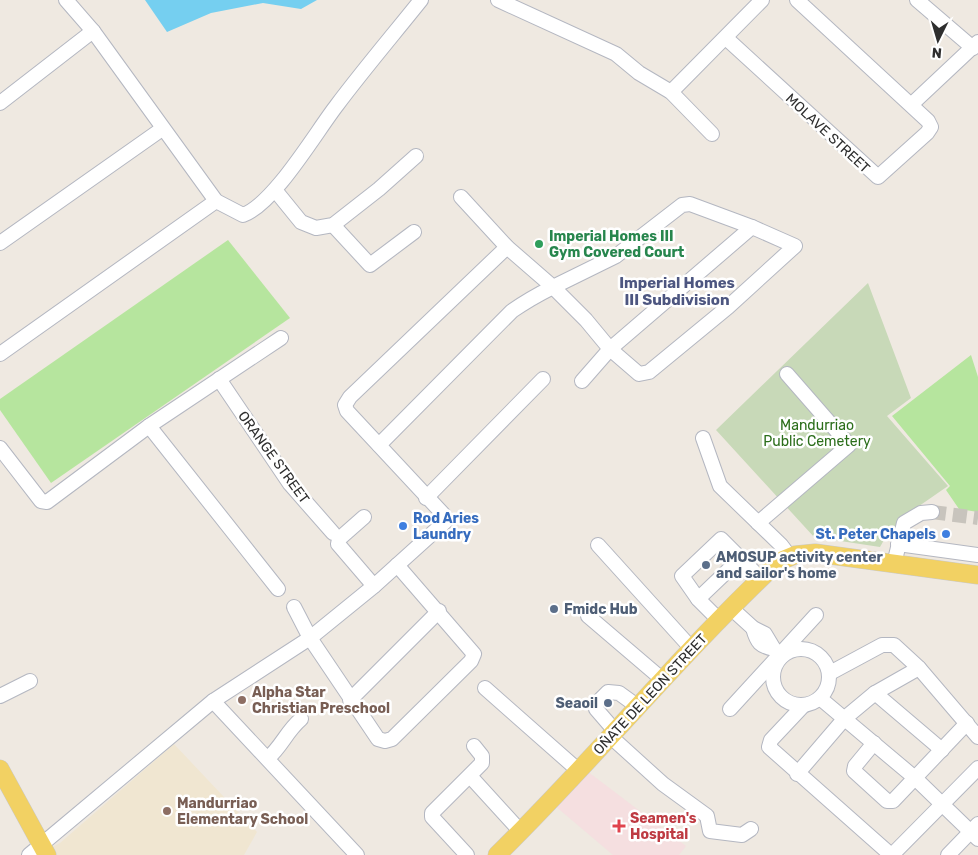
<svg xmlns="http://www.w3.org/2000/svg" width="978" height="855" font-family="Rubik,sans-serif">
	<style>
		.education { fill: #f0e6d1 }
		.medical { fill: #f5dfe0 }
		.green { fill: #b6e59e }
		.cemetery { fill: #c8d9b8 }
		.water { fill: #75cff0 }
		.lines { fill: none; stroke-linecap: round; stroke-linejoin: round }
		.minor-tunnel { stroke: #c8c4bd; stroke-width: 14; stroke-dasharray: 14 7; stroke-linecap: butt }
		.minor-casing { stroke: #b4b7c1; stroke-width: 16 }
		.major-casing { stroke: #c9c9c9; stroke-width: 19 }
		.minor { stroke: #fff; stroke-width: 14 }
		.major { stroke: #f2d163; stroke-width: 18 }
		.leisure-dot { fill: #2e9e5b; stroke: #fff; stroke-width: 2 }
		.shop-dot { fill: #3f7fe0; stroke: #fff; stroke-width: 2 }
		.service-dot { fill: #5c6f8a; stroke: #fff; stroke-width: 2 }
		.education-dot { fill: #8d6e63; stroke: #fff; stroke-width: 2 }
		.health-dot { fill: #e0444e; stroke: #fff; stroke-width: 2 }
		.labels { text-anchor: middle; stroke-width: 5; stroke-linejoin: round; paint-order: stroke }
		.street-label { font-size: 14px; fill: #2e2e2e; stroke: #fff }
		.leisure-label { font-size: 14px; font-weight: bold; fill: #27864d; stroke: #fff; text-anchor: start }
		.park-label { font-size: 14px; fill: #2c6e1b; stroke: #fff }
		.shop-label { font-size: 14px; font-weight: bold; fill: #366cbe; stroke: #fff; text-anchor: start }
		.service-label { font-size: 14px; font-weight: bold; fill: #4e5e75; stroke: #fff; text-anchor: start }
		.education-label { font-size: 14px; font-weight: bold; fill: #785e54; stroke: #fff; text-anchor: start }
		.health-label { font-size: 14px; font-weight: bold; fill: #be3a42; stroke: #fff; text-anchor: start }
		.neighbourhood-label { font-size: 15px; font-weight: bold; fill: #4d5680; stroke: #fff }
	</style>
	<rect width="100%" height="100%" fill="#efe9e1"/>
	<polygon class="education" points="174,744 257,832 244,855 53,855 49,849 60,843"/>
	<polygon class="medical" points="587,771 686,846 679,855 613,855 554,805"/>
	<g class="green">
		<polygon points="228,240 290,318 51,483 0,410 0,399"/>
		<polygon points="971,355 978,377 978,512 959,509 946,490 950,486 892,416"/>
	</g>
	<path class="cemetery" d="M868 283 911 398 887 416 948 486C924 503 894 520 880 547L814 537 716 430Z"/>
	<polygon class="water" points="145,0 317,0 301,9 263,3 211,13 167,32"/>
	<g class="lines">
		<polyline class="minor-tunnel" points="932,512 978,518"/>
		<g class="minor-casing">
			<g id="minor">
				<path d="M66 0 93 31 216 201 243 215C274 204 316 132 337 105 364 69 393 35 421 0"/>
				<polyline points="498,0 616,54 639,73 671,92 712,134"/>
				<polyline points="917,0 973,48"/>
				<polyline points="726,38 878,177 927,133 931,127 928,121 797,0"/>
				<polyline points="671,92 762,0"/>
				<polyline points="0,103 93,31"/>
				<polyline points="912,104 978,42"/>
				<polyline points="275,190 301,222 316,228 333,225 379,189 416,156"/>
				<polyline points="333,225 370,265 414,232"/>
				<polyline points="0,243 162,129"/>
				<polyline points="0,354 216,201"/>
				<polyline points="219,379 290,484 333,533"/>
				<polyline points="582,381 610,349 752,227"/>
				<polyline points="149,426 278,589"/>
				<polyline points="703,438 720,486 781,545 790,557"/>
				<path d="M379 445 512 311C525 302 539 294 553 287L616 256 682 205 690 204 752 227 795 246 728 307 649 372 639 374 610 349 586 320 553 287 507 247 461 197"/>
				<polyline points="0,448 41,501 47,502 149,426 281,338"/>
				<polyline points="426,498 543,379"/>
				<polyline points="364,517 339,539 338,544 374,586"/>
				<polyline points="758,523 849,445 787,374"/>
				<polyline points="898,544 978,555"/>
				<polyline points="598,545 692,649"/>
				<polyline points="894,564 904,523 921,513 932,512"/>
				<polyline points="698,599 741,558"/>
				<polyline points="294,607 310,638 378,739 385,741 392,739 471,661 474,654 397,565"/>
				<polyline points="731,608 753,628 765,634 774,649 782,656"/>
				<polyline points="588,616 663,680"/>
				<polyline points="720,621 698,599 682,576 721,539 761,579"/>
				<path d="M753 628C757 643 760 646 774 649"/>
				<circle cx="801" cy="677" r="28"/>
				<polyline points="830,673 882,645 894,645 919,668 978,737"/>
				<polyline points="485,688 579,771"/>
				<polyline points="875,693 942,750"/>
				<polyline points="0,696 30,681"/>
				<polyline points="821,699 915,778 978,839"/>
				<polyline points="350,700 439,611"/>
				<polyline points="213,701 357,855"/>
				<polyline points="803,706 771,740 769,747 891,855"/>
				<polyline points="730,709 816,615"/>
				<polyline points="615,731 596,709 596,704 608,692 619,693 637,706"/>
				<polyline points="610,736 663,784 707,816 710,831 742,835 751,829"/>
				<polyline points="874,743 855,766 854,771 887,801 893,801 967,723"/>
				<path d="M268 758C282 746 286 732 301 719"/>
				<polyline points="797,774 845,718 875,693 919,668"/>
				<polyline points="470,776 521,832"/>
				<polyline points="29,855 213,701 310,638 374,586 446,521 444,515 347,411 345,405 350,397 507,247"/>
				<polyline points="467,855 432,817 432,813 482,763 482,756 474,746"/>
				<polyline points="892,855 978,768"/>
				<polyline points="948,855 978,824"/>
			</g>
		</g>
		<g class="major-casing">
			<g id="major">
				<polyline points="0,769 47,855"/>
				<path d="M497 855C594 760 679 655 778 562L795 555 815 553 978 575"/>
			</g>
		</g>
		<use href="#minor" class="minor"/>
		<use href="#major" class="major"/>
	</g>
	<circle class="leisure-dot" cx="539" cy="244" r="5"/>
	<g class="shop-dot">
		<circle cx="403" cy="526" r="5"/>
		<circle cx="946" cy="534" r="5"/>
	</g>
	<g class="service-dot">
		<circle cx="706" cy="565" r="5"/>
		<circle cx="554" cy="609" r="5"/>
		<circle cx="608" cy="703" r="5"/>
	</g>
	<g class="education-dot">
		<circle cx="242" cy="700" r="5"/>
		<circle cx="167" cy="811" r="5"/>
	</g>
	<path class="health-dot" d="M616.5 818.5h5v5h5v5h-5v5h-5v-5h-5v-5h5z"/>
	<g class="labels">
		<g class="street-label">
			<text transform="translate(828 133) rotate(43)" y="5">MOLAVE STREET</text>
			<text transform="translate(274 457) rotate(54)" y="5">ORANGE STREET</text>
			<text transform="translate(650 694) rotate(-47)" y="5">OÑATE DE LEON STREET</text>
		</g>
		<g class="leisure-label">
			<text x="549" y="241">Imperial Homes III<tspan x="549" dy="16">Gym Covered Court</tspan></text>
		</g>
		<g class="park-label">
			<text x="817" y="430">Mandurriao<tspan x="817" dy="16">Public Cemetery</tspan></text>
		</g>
		<g class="shop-label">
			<text x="413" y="523">Rod Aries<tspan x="413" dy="16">Laundry</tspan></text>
			<text x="936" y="539" text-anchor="end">St. Peter Chapels</text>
		</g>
		<g class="service-label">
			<text x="716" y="562">AMOSUP activity center<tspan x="716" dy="16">and sailor's home</tspan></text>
			<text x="564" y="614">Fmidc Hub</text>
			<text x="598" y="708" text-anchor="end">Seaoil</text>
		</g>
		<g class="education-label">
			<text x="252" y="697">Alpha Star<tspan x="252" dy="16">Christian Preschool</tspan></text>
			<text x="177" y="808">Mandurriao<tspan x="177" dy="16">Elementary School</tspan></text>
		</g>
		<g class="health-label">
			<text x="630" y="823">Seamen's<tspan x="630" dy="16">Hospital</tspan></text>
		</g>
		<g class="neighbourhood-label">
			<text x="677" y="288">Imperial Homes<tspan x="677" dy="17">III Subdivision</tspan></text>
		</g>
	</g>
	<g transform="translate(938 40) rotate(185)" stroke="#ffffff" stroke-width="4" paint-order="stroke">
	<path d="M0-4L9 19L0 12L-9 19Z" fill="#2e2e2e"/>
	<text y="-8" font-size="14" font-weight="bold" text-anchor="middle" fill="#2e2e2e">N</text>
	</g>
</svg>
